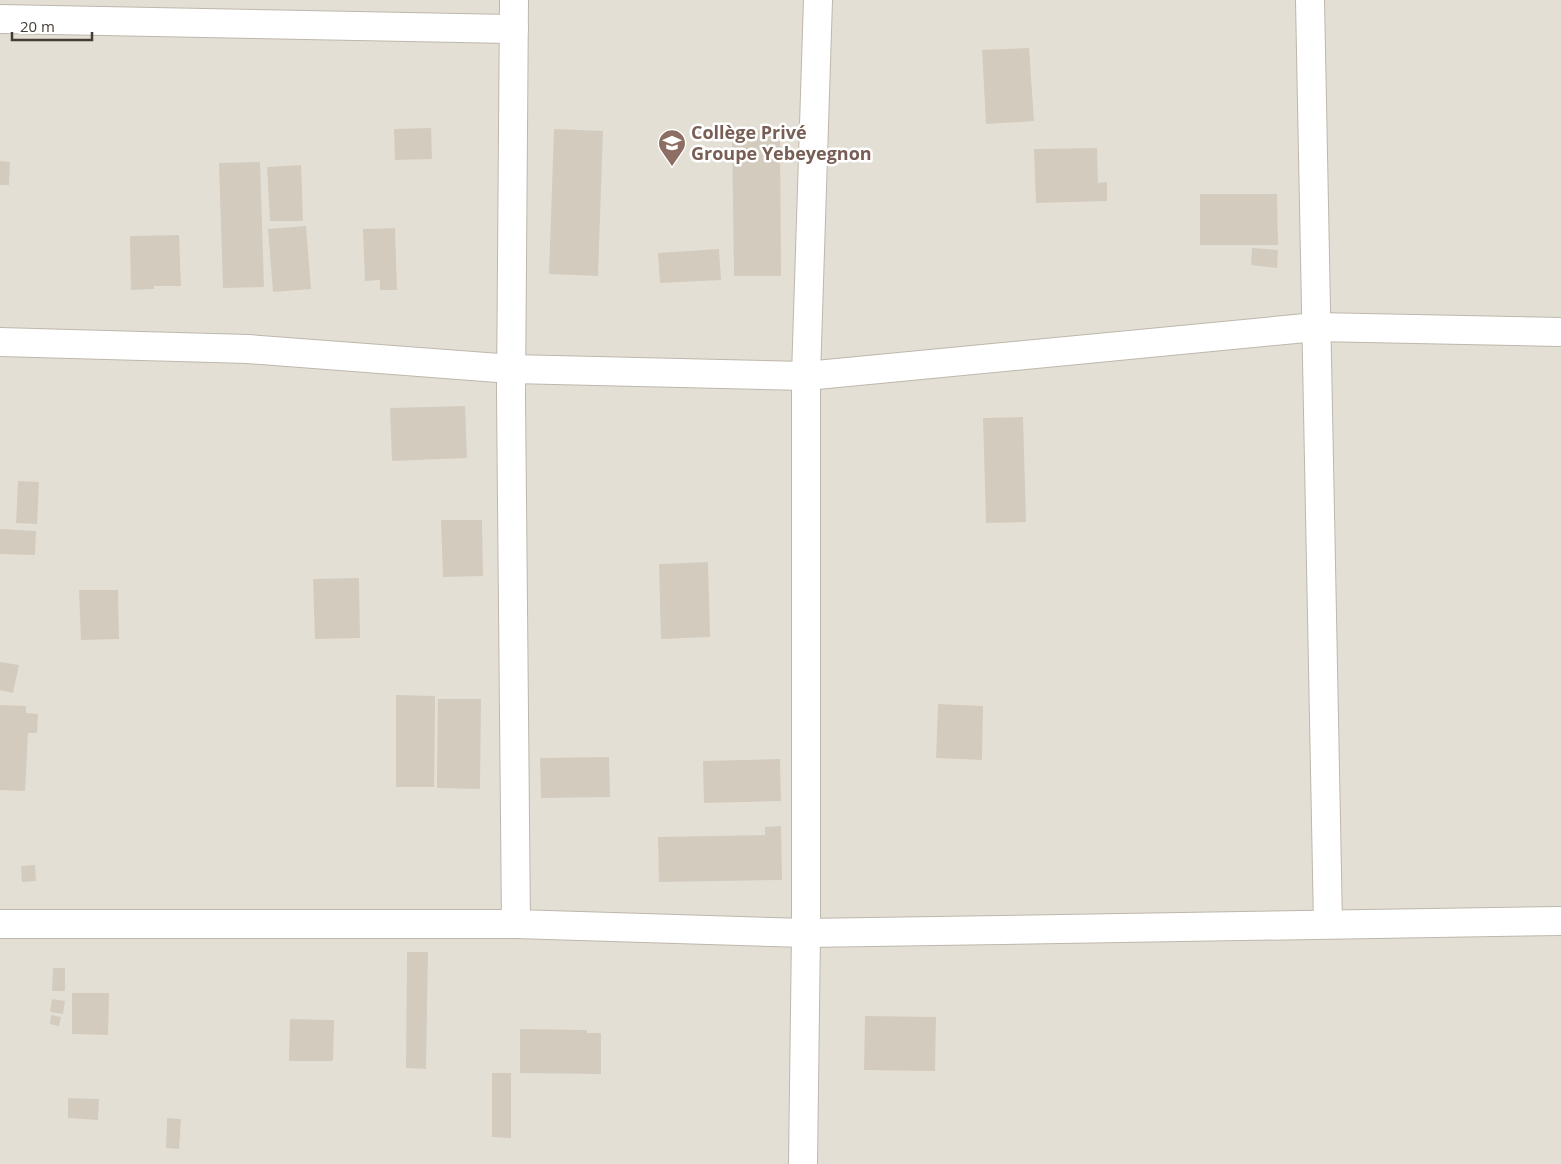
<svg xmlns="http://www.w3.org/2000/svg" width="1561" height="1164" font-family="'Open Sans',sans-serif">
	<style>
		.residential { fill: #e4dfd4 }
		.building { fill: #d4cbbf }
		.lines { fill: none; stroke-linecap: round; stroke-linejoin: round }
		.minor-casing { stroke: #beb7ac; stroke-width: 30 }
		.minor { stroke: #fff; stroke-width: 28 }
		.labels { text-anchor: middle; stroke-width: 5; stroke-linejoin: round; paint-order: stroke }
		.education-label { font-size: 18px; font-weight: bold; fill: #785e54; stroke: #fff; text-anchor: start }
	</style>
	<rect width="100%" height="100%" fill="#f1ede5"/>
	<rect class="residential" x="0" y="0" width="1561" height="1164"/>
	<g class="building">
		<polygon points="1029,48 1034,121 986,124 982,50"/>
		<polygon points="431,128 432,159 395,160 394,129"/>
		<polygon points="554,129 603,131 598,276 549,274"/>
		<polygon points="732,130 780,130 781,276 734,276"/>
		<polygon points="1097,148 1098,183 1107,182 1107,201 1036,203 1034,149"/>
		<polygon points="0,161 10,162 9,185 0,185"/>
		<polygon points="260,162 264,287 223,288 219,163"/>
		<polygon points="301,165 303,221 270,221 267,167"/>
		<polygon points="1200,194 1277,194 1278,245 1200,245"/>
		<polygon points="306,226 311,289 273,292 268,229"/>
		<polygon points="395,228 397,290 380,290 380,280 365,281 363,229"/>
		<polygon points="179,235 181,286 154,286 154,289 131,290 130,236"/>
		<polygon points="1252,248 1278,250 1277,268 1251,265"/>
		<polygon points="719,249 721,280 660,283 658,253"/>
		<polygon points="465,406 467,458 392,461 390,408"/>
		<polygon points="1023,417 1026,522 986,523 983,418"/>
		<polygon points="18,481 39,482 37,524 16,523"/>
		<polygon points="441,520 482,520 483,576 443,577"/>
		<polygon points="0,529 36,531 35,555 0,554"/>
		<polygon points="708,562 710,637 661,639 659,564"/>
		<polygon points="359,578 360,638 315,639 313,579"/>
		<polygon points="79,590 118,590 119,639 81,640"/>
		<polygon points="0,662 19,665 13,693 0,690"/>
		<polygon points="396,695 435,696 434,787 396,787"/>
		<polygon points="438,699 481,699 480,789 437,788"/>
		<polygon points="938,704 983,706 982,760 936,758"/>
		<polygon points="0,705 26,706 26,713 38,714 37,733 28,733 25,791 0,790"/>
		<polygon points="609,757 610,797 541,798 540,758"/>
		<polygon points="780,759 781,801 704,803 703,761"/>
		<polygon points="781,826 782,880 659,882 658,837 765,835 765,827"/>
		<polygon points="35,865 36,881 22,882 21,866"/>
		<polygon points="407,952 428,952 426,1069 406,1068"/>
		<polygon points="53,968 65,968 65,991 52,991"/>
		<polygon points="72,993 109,993 108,1035 72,1034"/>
		<polygon points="52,999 65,1001 63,1014 50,1012"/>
		<polygon points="51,1015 61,1017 59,1026 50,1024"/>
		<polygon points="865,1016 936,1017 935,1071 864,1070"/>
		<polygon points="290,1019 334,1020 333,1061 289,1061"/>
		<polygon points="520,1029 587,1030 587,1033 601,1033 601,1074 520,1073"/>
		<polygon points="492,1073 511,1073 511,1138 492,1137"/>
		<polygon points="68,1098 99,1099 98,1120 68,1118"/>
		<polygon points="167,1118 181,1119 179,1149 166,1148"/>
	</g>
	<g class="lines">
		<g class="minor-casing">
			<g id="minor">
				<polyline points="514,0 511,395 516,924"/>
				<polyline points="1310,0 1328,924"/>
				<polyline points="0,19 514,29"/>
				<polyline points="0,342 248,349 512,369 806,376 1316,327 1561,332"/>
				<polyline points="0,924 516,924 806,933 1561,921"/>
				<polyline points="803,1164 806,933 806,376 818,0"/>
			</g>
		</g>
		<use href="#minor" class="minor"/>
	</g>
	<defs>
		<g id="school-pin" transform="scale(1.4375)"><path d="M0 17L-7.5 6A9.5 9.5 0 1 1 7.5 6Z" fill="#8d6e63" stroke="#fff"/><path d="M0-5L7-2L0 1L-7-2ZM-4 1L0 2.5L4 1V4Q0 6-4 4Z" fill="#fff"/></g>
	</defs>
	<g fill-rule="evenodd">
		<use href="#school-pin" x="672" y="143"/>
	</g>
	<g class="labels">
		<g class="education-label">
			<text x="691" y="139">Collège Privé<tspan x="691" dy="21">Groupe Yebeyegnon</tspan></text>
		</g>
	</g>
	<path d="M12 32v8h80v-8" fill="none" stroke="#433d35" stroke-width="2.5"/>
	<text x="20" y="32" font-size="15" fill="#433d35" stroke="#ffffff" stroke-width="4" paint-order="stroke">20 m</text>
</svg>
